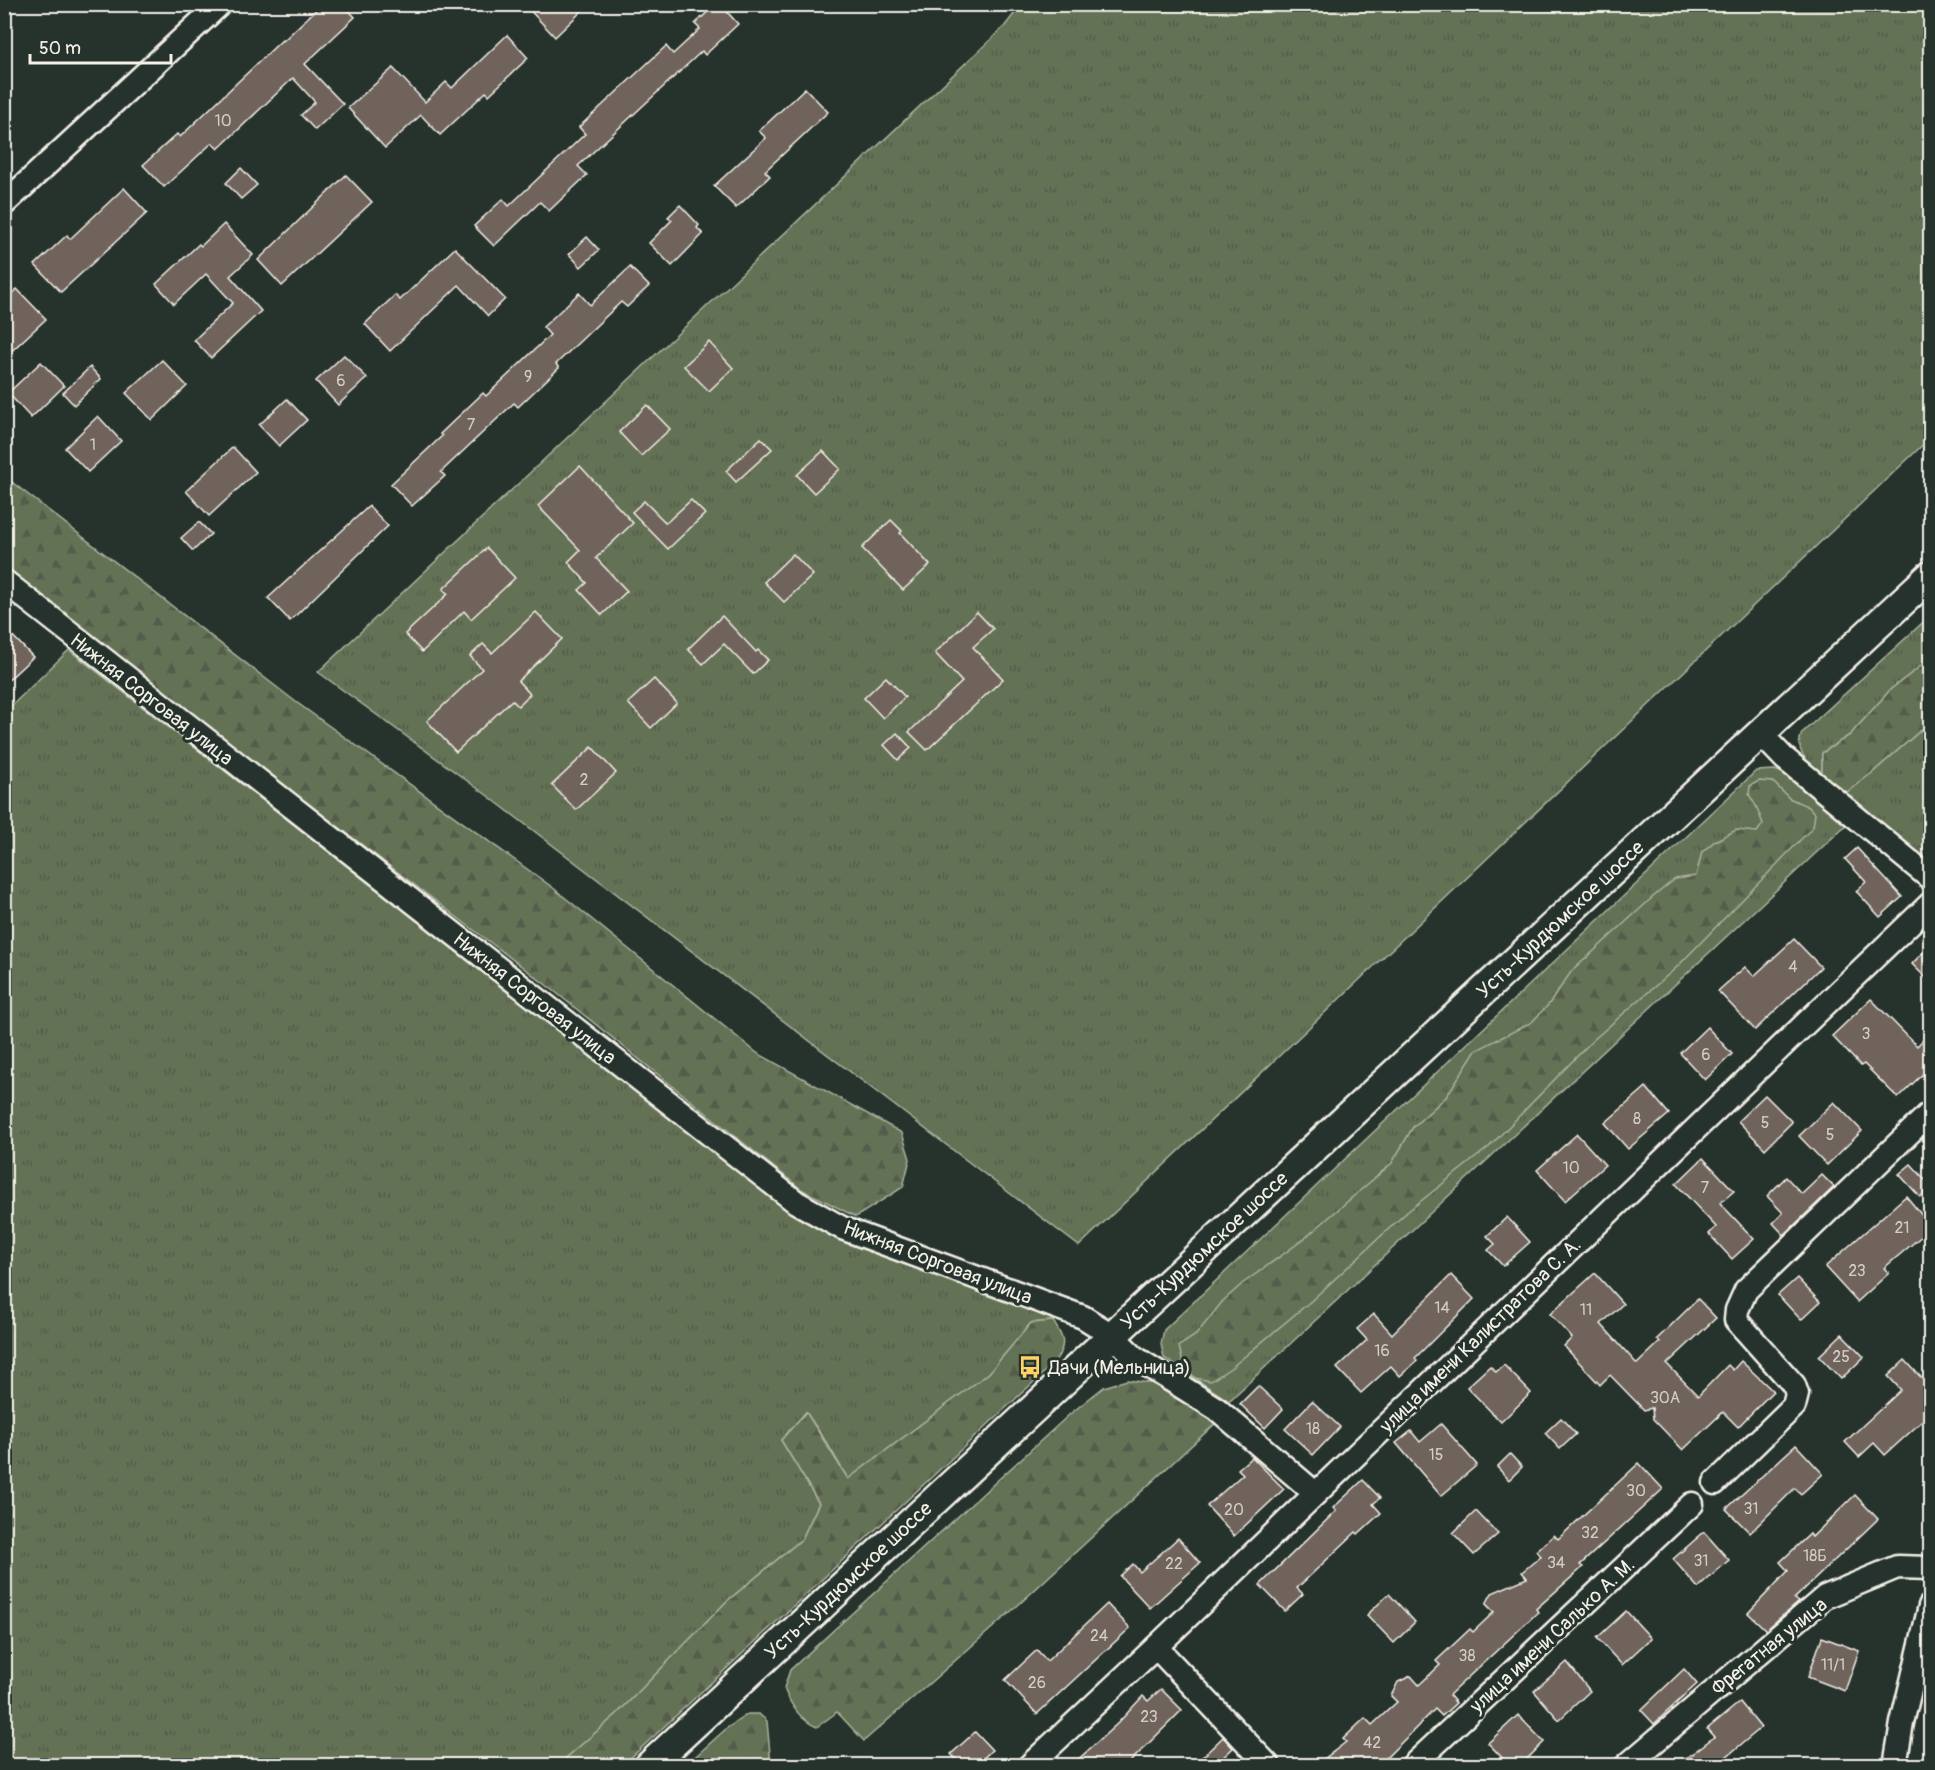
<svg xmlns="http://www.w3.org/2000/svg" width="1935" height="1770" font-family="Pangolin,sans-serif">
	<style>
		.grass { fill: url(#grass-tufts); stroke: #acb29e; stroke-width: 1.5 }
		.forest { fill: url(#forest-firs); stroke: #acb29e; stroke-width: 1.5 }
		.building { fill: #70635c; stroke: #f4f1e8; stroke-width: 1.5 }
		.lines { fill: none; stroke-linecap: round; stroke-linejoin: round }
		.minor-casing { stroke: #f4f1e8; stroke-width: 27 }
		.major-casing { stroke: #f4f1e8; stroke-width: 33 }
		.minor { stroke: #26332d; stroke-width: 22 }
		.major { stroke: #26332d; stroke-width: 28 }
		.labels { text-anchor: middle; stroke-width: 6; stroke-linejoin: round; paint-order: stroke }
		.number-label { font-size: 16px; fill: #d3cec5 }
		.street-label { font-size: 20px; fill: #f4f1e8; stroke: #26332d }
		.poi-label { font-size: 20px; fill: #f4f1e8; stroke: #26332d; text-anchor: start }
	</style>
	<defs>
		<pattern id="grass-tufts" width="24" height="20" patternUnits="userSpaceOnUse" patternTransform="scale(1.5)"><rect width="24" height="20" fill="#637254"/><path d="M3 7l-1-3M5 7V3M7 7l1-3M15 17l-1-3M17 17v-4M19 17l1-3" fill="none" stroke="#555b4c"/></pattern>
		<pattern id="forest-firs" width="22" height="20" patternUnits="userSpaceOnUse" patternTransform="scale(1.5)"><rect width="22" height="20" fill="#637254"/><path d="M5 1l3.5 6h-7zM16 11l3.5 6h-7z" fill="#555b4c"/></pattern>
	</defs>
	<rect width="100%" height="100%" fill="#26332d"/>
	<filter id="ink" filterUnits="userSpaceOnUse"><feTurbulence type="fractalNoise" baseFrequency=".0167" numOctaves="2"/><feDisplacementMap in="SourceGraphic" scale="12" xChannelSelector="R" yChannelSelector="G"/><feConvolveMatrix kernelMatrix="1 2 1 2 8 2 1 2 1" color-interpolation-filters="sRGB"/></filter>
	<g filter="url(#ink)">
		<g class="grass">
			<polygon points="1021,5 1930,5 1930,438 1079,1246 488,796 318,672 1004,27"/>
			<path d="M1930 616V659L1891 689 1850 735 1822 753V776C1810 764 1793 752 1802 733Z"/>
			<polygon points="69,650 788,1208 837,1237 1046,1315 1053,1321 1031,1323 989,1373 848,1479 830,1448 806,1412 781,1440 819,1503 802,1539 726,1602 617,1714 558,1765 5,1766 5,712"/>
			<polygon points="1930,722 1930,850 1920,859 1836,788 1872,773"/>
			<polygon points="1775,770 1790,776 1847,824 1229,1401 1164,1358 1161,1344 1164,1330 1756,771"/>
		</g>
		<g class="forest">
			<polygon points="4,476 296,702 552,887 757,1053 902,1133 910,1159 903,1187 856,1217 801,1189 554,991 107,651 5,565"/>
			<polygon points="1930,659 1930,722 1872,773 1847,792 1836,788 1822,776 1822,753 1850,735 1891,689"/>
			<polygon points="1759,781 1773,782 1789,798 1809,807 1815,814 1813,827 1677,967 1592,1041 1489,1147 1407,1212 1311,1301 1232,1367 1211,1381 1195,1378 1183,1364 1179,1346 1196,1335 1222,1302 1242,1284 1304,1239 1392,1163 1413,1127 1446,1097 1475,1051 1532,1022 1549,1004 1571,972 1653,897 1675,879 1696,876 1702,852 1715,841 1736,830 1757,832 1763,824 1757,808 1749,794 1750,786"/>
			<path d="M1053 1321C1064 1339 1067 1343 1055 1362L623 1765H558L617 1714 726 1602 802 1539 819 1503 781 1440 806 1412 848 1479 989 1373 1031 1323Z"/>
			<path d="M1127 1380 1166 1385 1219 1420 1016 1607 864 1741 837 1712 817 1727C800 1720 790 1704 784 1688L790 1670 1070 1414 1104 1387Z"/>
			<polygon points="748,1714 759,1714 767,1721 771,1765 686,1765 727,1728"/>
		</g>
		<g class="building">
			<polygon points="322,4 343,4 355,17 305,64 343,104 315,130 301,115 315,102 293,78 218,149 212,143 164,187 143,165 177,134 180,137 282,40 283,41"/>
			<polygon points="524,4 589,4 555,37"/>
			<polygon points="716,4 720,4 738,24 705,55 702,51 578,166 587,175 549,211 540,202 494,246 474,226 503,199 509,206 585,134 579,127 666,46 673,54 700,29 695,24"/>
			<polygon points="507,35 528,58 489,95 486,92 440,135 421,115 385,148 348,108 393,68 425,102 446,82 452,88"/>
			<polygon points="805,88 828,112 765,171 770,176 736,208 714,186 766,138 759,131"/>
			<polygon points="241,168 257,185 241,199 226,183"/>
			<polygon points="346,175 372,202 282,286 258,260"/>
			<polygon points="124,188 147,213 61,292 35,265 67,235 70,239"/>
			<polygon points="680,205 699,225 697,228 703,234 672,266 649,243 672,220 668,217"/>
			<polygon points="224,224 253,255 230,276 261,311 211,358 194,340 233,303 206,274 174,304 156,284 199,244 201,246"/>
			<polygon points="587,237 599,250 581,267 569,254"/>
			<polygon points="455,248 505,299 488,316 459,285 390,351 365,324 395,295 400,300"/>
			<polygon points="630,267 649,286 627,307 621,302 556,364 559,368 518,407 514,403 441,472 445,476 412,506 391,484 442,436 440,434 483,393 486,396 550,335 543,327 579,293 590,305"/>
			<polygon points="17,289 46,319 4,358 4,301"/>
			<polygon points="709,342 733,368 709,391 684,366"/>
			<polygon points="344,355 367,378 338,405 316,381"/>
			<polygon points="162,360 187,386 152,420 126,393"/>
			<polygon points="41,362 64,386 31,418 8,393"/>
			<polygon points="90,367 101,379 74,405 63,393"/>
			<polygon points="287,399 307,420 279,446 259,425"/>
			<polygon points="647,405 670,429 641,456 619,432"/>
			<polygon points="98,416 121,441 88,472 65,448"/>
			<polygon points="761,438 772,449 736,482 726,471"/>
			<polygon points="233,447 256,472 209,516 186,491"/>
			<polygon points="823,451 840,469 814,493 797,475"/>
			<polygon points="580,466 633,523 596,558 627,591 602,615 579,590 587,583 568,562 580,550 538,506"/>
			<polygon points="691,500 705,514 668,549 632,512 644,501 666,523"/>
			<polygon points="369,506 388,526 290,621 268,598"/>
			<polygon points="891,520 902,531 900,533 930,565 903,590 862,548"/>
			<polygon points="199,522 211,534 193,551 181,538"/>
			<polygon points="487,548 515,578 471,619 464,611 422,652 405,634 448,594 443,589"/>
			<polygon points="793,554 813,575 784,602 764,582"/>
			<polygon points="536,612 562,639 518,681 530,694 518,706 512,700 456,752 427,721 482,669 470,656 483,644 492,653"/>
			<polygon points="977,612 993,629 973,647 1003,679 927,750 909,732 962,682 935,653"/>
			<polygon points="722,616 756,652 758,650 768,660 753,674 724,644 703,664 688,649"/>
			<polygon points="4,627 33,657 4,684"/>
			<polygon points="886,677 905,697 883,718 864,698"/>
			<polygon points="654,679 677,703 651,728 628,703"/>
			<polygon points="897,733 911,748 898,760 884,745"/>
			<polygon points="592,747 616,773 576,810 552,785"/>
			<polygon points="1857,848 1902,897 1880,917 1856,891 1866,882 1845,859"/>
			<polygon points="1794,939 1821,967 1755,1030 1718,991 1745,967 1754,976"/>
			<polygon points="1930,945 1930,982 1912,964"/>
			<polygon points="1871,999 1917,1046 1930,1033 1930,1067 1898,1098 1864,1064 1861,1066 1832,1036"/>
			<polygon points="1707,1027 1732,1054 1705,1080 1680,1053"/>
			<polygon points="1646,1087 1669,1114 1628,1149 1605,1123"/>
			<polygon points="1765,1095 1792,1122 1765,1149 1738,1121"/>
			<polygon points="1834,1102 1862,1131 1827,1165 1799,1136"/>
			<polygon points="1577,1134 1605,1165 1565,1201 1537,1170"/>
			<polygon points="1703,1158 1734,1191 1720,1203 1754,1239 1732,1259 1709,1234 1716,1227 1676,1184"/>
			<polygon points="1911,1164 1930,1185 1930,1188 1920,1197 1899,1174"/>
			<polygon points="1822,1175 1834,1187 1784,1235 1773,1223 1783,1213 1767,1196 1786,1177 1802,1194"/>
			<polygon points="1906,1196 1930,1225 1930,1229 1884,1268 1889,1273 1857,1302 1825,1267"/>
			<polygon points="1507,1217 1530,1242 1503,1266 1488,1250 1495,1244 1487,1236"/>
			<polygon points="1595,1273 1623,1304 1601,1324 1637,1364 1660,1342 1657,1339 1698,1299 1716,1318 1667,1364 1698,1396 1728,1365 1733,1370 1741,1361 1773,1391 1738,1427 1723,1412 1683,1450 1653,1419 1652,1408 1644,1410 1610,1375 1600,1385 1564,1346 1572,1338 1550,1314"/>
			<polygon points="1451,1275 1474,1299 1415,1358 1417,1361 1400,1376 1391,1366 1361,1393 1337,1368 1367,1340 1357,1329 1374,1314 1392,1334"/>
			<polygon points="1797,1278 1820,1302 1801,1320 1778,1295"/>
			<polygon points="1842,1334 1864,1357 1841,1379 1819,1356"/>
			<polygon points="1905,1360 1930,1387 1930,1414 1885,1455 1874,1443 1859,1457 1845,1442 1901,1390 1888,1376"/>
			<polygon points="1504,1365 1531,1393 1501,1422 1467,1387 1490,1366 1496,1372"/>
			<polygon points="1258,1386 1283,1409 1265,1428 1240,1404"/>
			<polygon points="1312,1401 1340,1427 1313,1455 1285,1429"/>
			<polygon points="1561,1418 1576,1434 1560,1449 1545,1433"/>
			<polygon points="1441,1424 1477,1465 1441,1496 1396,1443 1411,1431 1420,1442"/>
			<polygon points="1796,1445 1823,1474 1801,1494 1795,1488 1750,1533 1726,1509"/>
			<polygon points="1510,1454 1522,1467 1509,1480 1497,1467"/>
			<polygon points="1252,1457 1284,1489 1234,1536 1207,1506 1243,1474 1238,1469"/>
			<polygon points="1639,1463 1663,1489 1580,1565 1583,1567 1536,1609 1538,1612 1449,1695 1456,1703 1442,1716 1435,1709 1378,1766 1315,1766 1346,1742 1343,1739 1365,1718 1372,1725 1397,1702 1391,1696 1398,1682 1411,1676 1419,1685 1440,1665 1436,1661 1470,1629 1473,1632 1494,1612 1486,1604 1492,1593 1527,1578 1522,1572 1541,1556 1536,1551 1554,1535 1558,1539"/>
			<polygon points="1363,1480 1380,1498 1373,1504 1381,1513 1358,1534 1356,1532 1297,1588 1303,1594 1285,1611 1260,1585 1336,1511 1333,1508"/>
			<polygon points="1855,1495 1878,1519 1794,1599 1798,1602 1766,1630 1748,1613 1788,1571 1780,1562 1810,1534 1812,1537"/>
			<polygon points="1476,1511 1498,1534 1474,1555 1453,1533"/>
			<polygon points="1704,1532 1729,1560 1698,1588 1673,1559"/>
			<polygon points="1178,1538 1200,1563 1150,1608 1120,1576 1133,1564 1140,1572"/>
			<polygon points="1389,1594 1415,1622 1394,1643 1367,1615"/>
			<polygon points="1107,1604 1130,1628 1037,1714 1005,1680 1037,1650 1047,1661"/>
			<polygon points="1626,1611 1651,1638 1622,1665 1597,1638"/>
			<polygon points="1822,1637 1859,1651 1845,1691 1808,1677"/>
			<polygon points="1567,1662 1590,1691 1559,1720 1534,1691"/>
			<polygon points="1684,1669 1697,1684 1654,1724 1641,1710"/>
			<polygon points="1161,1689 1182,1710 1126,1766 1071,1766 1118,1723 1143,1696 1148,1701"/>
			<polygon points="1740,1702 1761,1728 1715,1766 1676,1766 1714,1737 1707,1729"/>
			<polygon points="1518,1715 1544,1742 1520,1766 1510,1766 1488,1743"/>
			<polygon points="975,1732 992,1750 975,1766 962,1766 951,1754"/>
			<polygon points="1223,1737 1233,1748 1214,1766 1193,1766"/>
		</g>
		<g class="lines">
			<g class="minor-casing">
				<g id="minor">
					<polyline points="4,204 220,4"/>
					<polyline points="4,581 796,1202 842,1228 1083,1317 1112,1335 1134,1357 1217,1409 1315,1493"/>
					<polyline points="1760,733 1784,758 1930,878"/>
					<polyline points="1715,1483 1794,1406 1797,1394 1794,1385 1736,1320 1737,1310 1746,1290 1930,1113"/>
					<polyline points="1156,1647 1269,1766"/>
					<polyline points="1029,1766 1156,1647 1930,904"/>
					<polyline points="1412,1766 1692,1504"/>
					<polyline points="1626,1766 1825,1597 1897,1567 1930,1568"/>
					<polyline points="1895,1766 1902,1723 1930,1606"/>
				</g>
			</g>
			<g class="major-casing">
				<polyline id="major" points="649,1766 1930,576"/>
			</g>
			<use href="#minor" class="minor"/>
			<use href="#major" class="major"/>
		</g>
	</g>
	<defs>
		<g id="bus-bare" transform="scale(1.8)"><path d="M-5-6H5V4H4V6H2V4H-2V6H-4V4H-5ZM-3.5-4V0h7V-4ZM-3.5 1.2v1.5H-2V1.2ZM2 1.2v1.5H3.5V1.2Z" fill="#ffd166" stroke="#26332d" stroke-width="2.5" paint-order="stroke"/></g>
	</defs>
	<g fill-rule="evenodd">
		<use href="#bus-bare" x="1030" y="1367"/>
	</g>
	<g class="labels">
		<g class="number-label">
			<text x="223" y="126">10</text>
			<text x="528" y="382">9</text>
			<text x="341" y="386">6</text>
			<text x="471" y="430">7</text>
			<text x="93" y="450">1</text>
			<text x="584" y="785">2</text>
			<text x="1793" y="972">4</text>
			<text x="1866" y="1039">3</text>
			<text x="1706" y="1060">6</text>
			<text x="1637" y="1124">8</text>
			<text x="1765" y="1128">5</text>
			<text x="1830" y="1140">5</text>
			<text x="1571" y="1173">10</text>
			<text x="1705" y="1193">7</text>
			<text x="1902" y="1233">21</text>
			<text x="1857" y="1276">23</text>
			<text x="1442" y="1313">14</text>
			<text x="1586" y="1315">11</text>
			<text x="1382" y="1356">16</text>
			<text x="1841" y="1362">25</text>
			<text x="1665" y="1403">30А</text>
			<text x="1313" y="1434">18</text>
			<text x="1436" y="1460">15</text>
			<text x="1636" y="1496">30</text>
			<text x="1751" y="1514">31</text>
			<text x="1234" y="1515">20</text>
			<text x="1590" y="1538">32</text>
			<text x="1815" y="1561">18Б</text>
			<text x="1701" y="1566">31</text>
			<text x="1556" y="1568">34</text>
			<text x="1174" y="1569">22</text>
			<text x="1099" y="1641">24</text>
			<text x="1467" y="1661">38</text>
			<text x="1833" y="1670">11/1</text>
			<text x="1037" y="1688">26</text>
			<text x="1149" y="1722">23</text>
			<text x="1372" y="1748">42</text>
		</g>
		<g class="street-label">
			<text transform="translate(152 699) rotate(38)" y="7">Нижняя Сорговая улица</text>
			<text transform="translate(1560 919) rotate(-43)" y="7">Усть-Курдюмское шоссе</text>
			<text transform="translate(535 998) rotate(38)" y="7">Нижняя Сорговая улица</text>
			<text transform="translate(1204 1250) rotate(-43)" y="7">Усть-Курдюмское шоссе</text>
			<text transform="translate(938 1262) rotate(21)" y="7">Нижняя Сорговая улица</text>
			<text transform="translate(1480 1335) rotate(-44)" y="7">улица имени Калистратова С. А.</text>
			<text transform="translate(848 1580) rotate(-43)" y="7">Усть-Курдюмское шоссе</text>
			<text transform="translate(1552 1635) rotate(-43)" y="7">улица имени Салько А. М.</text>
			<text transform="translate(1769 1646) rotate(-39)" y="7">Фрегатная улица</text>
		</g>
		<g class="poi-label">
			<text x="1048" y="1374">Дачи (Мельница)</text>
		</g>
	</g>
	<rect width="1935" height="1770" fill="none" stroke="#26332d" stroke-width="24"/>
	<rect x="12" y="12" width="1911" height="1746" fill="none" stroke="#f4f1e8" stroke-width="2" filter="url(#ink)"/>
	<path d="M30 54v9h141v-9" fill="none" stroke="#f4f1e8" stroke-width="3"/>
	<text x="39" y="54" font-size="18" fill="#f4f1e8" stroke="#26332d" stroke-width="4.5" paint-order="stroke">50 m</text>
</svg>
